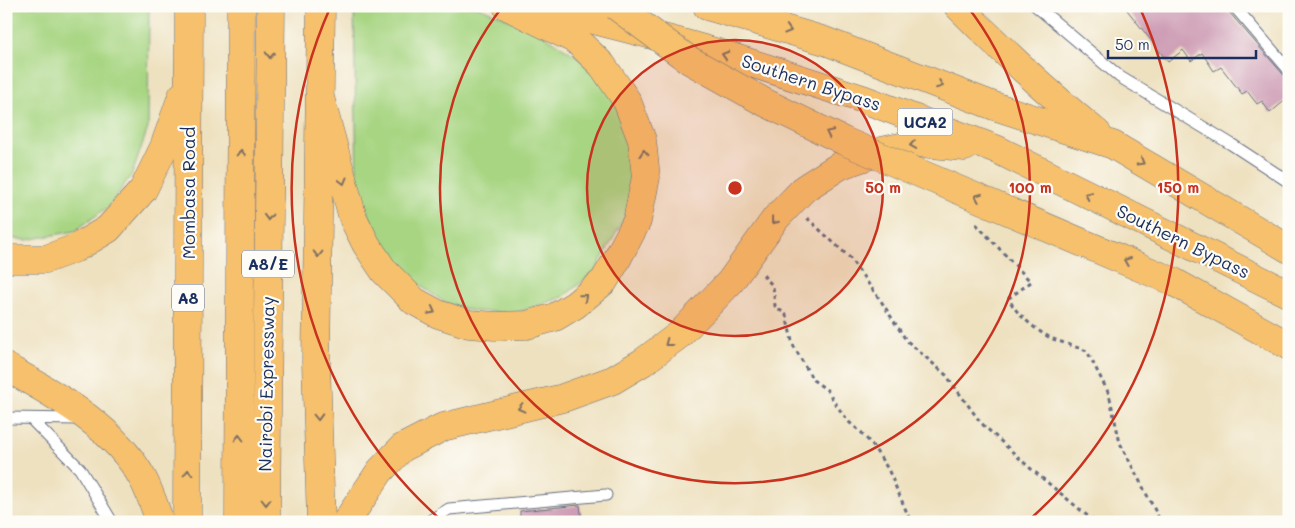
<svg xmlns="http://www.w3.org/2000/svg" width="1295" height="528" font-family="Mali,sans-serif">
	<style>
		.green { fill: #a7d582; stroke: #618270 }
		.building { fill: #ce9db5 }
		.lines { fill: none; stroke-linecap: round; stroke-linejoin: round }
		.lane-casing { stroke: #656d80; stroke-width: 13 }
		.highway-casing { stroke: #656d80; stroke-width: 29 }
		.path { stroke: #656d80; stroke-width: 3; stroke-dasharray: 4 4; stroke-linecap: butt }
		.lane { stroke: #fff; stroke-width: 11 }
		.highway { stroke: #f7c06c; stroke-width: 28 }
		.highway-bridge-casing { stroke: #656d80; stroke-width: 29; stroke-linecap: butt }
		.highway-bridge { stroke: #f7c06c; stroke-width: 28 }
		.oneway { stroke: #7e7064 }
		.ring { fill: none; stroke: #c8321e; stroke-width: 2.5 }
		.labels { text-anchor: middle; stroke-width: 4.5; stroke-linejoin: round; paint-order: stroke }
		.shield { fill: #fdfcf7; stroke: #5f6c8c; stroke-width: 1 }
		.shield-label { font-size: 16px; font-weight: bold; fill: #1b2f5e }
		.street-label { font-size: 18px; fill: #1b2f5e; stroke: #fdfcf7 }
		.centre { fill: #c8321e; stroke: #fdfcf7; stroke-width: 2.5 }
		.ring-label { font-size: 15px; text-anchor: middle; font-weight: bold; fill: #c8321e; stroke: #fdfcf7; stroke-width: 4.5; stroke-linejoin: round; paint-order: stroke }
	</style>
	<rect width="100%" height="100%" fill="#fdfcf7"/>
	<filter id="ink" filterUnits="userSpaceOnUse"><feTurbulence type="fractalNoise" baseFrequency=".02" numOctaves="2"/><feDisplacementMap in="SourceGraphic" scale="10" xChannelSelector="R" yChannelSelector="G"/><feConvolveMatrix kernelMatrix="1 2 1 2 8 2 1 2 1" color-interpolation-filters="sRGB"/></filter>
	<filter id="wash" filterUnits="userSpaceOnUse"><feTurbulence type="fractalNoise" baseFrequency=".0096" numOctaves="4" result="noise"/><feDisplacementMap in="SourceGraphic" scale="20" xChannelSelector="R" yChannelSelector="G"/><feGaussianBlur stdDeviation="1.12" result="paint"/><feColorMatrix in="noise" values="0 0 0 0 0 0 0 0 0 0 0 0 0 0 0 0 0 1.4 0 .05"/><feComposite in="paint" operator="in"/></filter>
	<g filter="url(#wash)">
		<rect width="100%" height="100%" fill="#eee1c0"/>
		<g class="green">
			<polygon points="6,6 149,6 148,128 132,174 109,206 75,231 27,240 6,238"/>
			<polygon points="354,6 476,6 534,29 595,68 625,110 636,153 631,206 595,271 563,297 515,313 472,311 444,302 402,273 376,232 357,187"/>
		</g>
		<g id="blocks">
			<g class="building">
				<polygon points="1124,6 1227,6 1228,11 1289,81 1289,97 1270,113 1262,101 1257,104 1247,91 1242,94 1221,67 1214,71 1202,53 1191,61 1183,50 1168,62"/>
				<polygon points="580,505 582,522 520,522 520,511"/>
			</g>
		</g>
	</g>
	<g filter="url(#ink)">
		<use href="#blocks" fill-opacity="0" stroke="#656d80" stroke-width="1"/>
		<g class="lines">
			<g class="lane-casing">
				<g id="lane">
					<polyline points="1036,6 1120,77 1231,144 1289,182"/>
					<polyline points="1234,6 1289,70"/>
					<polyline points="6,418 79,419"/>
					<polyline points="31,419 80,469 112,522"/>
					<polyline points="428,522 449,509 606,495"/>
				</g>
			</g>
			<g class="highway-casing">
				<g id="highway">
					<polyline points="539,6 679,42 729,56 863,99 996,149 1289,294"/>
					<polyline points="707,6 825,41 994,106 1113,145 1289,249"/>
					<path d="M958 6C1003 51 1048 94 1097 133"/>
					<polyline points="321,101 353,218 366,244 384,271 414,301 438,314 469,324 495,326 527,325 555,317 575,305 604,281 616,261 637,221 646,177 642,140 627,101 602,65 576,40 507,6"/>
					<polyline points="6,259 46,259 76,248 108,229 143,190 164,147 182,96"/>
					<polyline points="1172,281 1289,346"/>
					<path d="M6 367C57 396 114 426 143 479 150 492 155 508 160 522"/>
					<polyline points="187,522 189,6"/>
					<polyline points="239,522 241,6"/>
					<polyline points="266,522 271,6"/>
					<polyline points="321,522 316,362 321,6"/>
					<polyline points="346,522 380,471 402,448 443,427 563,398 613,380 643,362 679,335 730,282 776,218 805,188 841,165 882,151 919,143 965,147"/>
				</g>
			</g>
			<g class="path">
				<polyline points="807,218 849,257 881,301 906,340 946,375 981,423 1030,468 1095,522"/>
				<path d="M976 224 1031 282 1009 298C1013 312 1039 333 1053 339 1064 343 1076 347 1087 351L1109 394 1120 443 1161 522"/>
				<polyline points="763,275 773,286 775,306 786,315 793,345 813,380 827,390 836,405 850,423 861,432 872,445 888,469 911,522"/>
			</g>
			<use href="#lane" class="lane"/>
			<use href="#highway" class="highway"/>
			<g class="highway-bridge-casing">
				<polyline id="highway-bridge" points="616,6 689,60 764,102 844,141 1172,281"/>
			</g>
			<use href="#highway-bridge" class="highway-bridge"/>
		</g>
		<defs><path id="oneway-chevron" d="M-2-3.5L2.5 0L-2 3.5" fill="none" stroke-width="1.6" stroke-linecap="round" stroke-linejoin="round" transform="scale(1.25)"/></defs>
		<g class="oneway">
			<use href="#oneway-chevron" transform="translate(788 30) rotate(16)"/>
			<use href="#oneway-chevron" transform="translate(270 55) rotate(91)"/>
			<use href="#oneway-chevron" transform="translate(725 55) rotate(-163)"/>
			<use href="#oneway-chevron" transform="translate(940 85) rotate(21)"/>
			<use href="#oneway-chevron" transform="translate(829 133) rotate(-154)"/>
			<use href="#oneway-chevron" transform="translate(913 145) rotate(171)"/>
			<use href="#oneway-chevron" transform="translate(241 153) rotate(-90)"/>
			<use href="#oneway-chevron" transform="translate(644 153) rotate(-95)"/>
			<use href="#oneway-chevron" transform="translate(1141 162) rotate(30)"/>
			<use href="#oneway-chevron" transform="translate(343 181) rotate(75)"/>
			<use href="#oneway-chevron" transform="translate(1088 195) rotate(-154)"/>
			<use href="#oneway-chevron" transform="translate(978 197) rotate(-158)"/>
			<use href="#oneway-chevron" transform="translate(268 217) rotate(91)"/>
			<use href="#oneway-chevron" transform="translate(774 221) rotate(128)"/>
			<use href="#oneway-chevron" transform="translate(318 254) rotate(91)"/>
			<use href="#oneway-chevron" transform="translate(1127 261) rotate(-157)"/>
			<use href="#oneway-chevron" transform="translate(584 297) rotate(-40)"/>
			<use href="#oneway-chevron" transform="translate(432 311) rotate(28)"/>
			<use href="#oneway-chevron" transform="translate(668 343) rotate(143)"/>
			<use href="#oneway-chevron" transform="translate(521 408) rotate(166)"/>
			<use href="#oneway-chevron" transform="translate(318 417) rotate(88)"/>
			<use href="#oneway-chevron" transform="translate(239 438) rotate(-90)"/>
			<use href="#oneway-chevron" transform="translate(188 473) rotate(-90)"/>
			<use href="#oneway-chevron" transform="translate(266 502) rotate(90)"/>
		</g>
	</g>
	<circle cx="735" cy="188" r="148" fill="#c8321e" fill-opacity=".12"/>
	<g class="ring">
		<circle cx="735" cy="188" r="148"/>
		<path d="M967 6A295 295 0 1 1 503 6"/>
		<path d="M441 520A443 443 0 0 1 330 8M1140 8A443 443 0 0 1 1029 520"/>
	</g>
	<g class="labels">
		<g class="shield">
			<rect x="897.5" y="108.5" width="55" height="27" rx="4"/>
			<rect x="242" y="250.5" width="52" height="27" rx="4"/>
			<rect x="172" y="284.5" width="32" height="27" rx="4"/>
		</g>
		<g class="shield-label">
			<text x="925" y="128">UCA2</text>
			<text x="268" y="270">A8/E</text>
			<text x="188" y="304">A8</text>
		</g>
		<g class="street-label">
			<text transform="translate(811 83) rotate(18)" y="6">Southern Bypass</text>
			<text transform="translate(189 193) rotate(-90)" y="6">Mombasa Road</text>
			<text transform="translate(1183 242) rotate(26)" y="6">Southern Bypass</text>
			<text transform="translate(267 384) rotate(-89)" y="6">Nairobi Expressway</text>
		</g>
	</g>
	<circle cx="735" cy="188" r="8" class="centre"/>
	<g class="ring-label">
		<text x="883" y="193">50 m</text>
		<text x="1030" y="193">100 m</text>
		<text x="1178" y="193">150 m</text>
	</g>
	<rect width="1295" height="528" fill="none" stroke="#fdfcf7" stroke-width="25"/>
	<path d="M1108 50v8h148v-8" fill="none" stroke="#1b2f5e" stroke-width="2.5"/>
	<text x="1115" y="50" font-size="15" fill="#1b2f5e" stroke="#fdfcf7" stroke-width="4" paint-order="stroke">50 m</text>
</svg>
